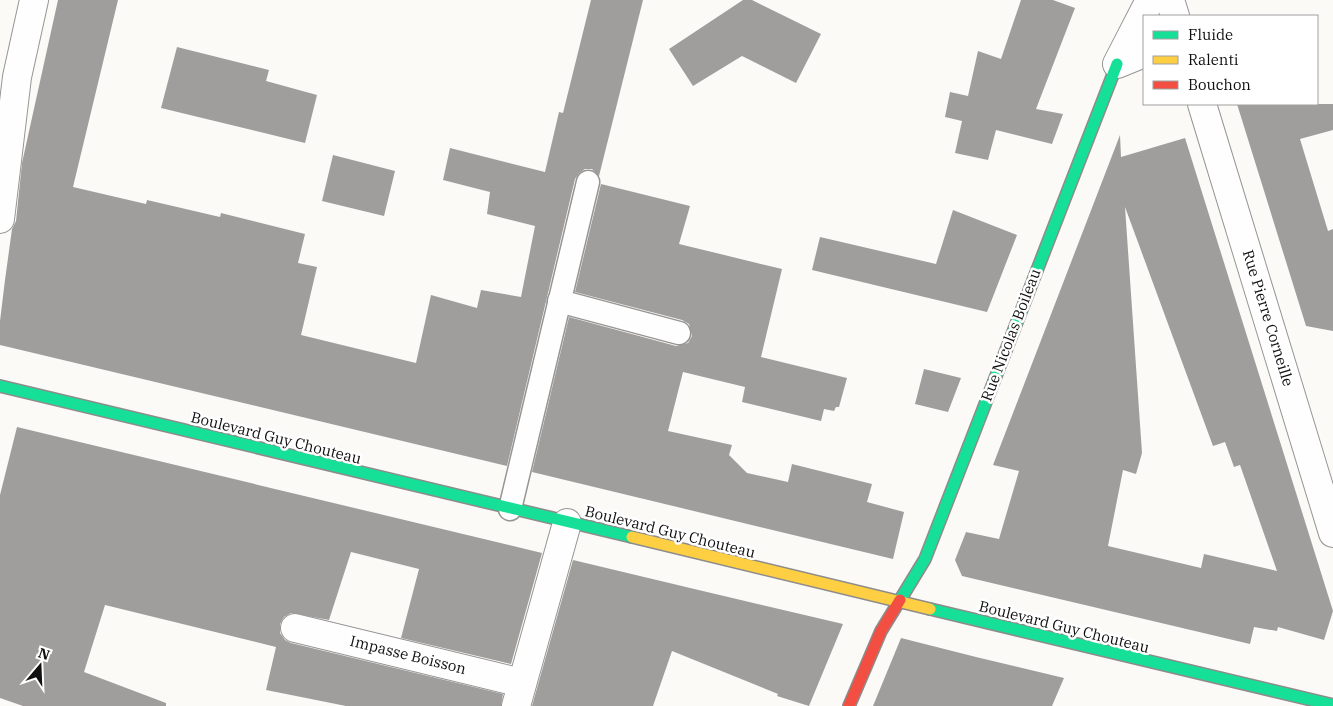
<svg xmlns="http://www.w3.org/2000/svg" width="1333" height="706" font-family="'IBM Plex Serif',serif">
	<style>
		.building { fill: #a09e9c; fill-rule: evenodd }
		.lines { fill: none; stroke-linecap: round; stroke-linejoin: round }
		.lane-casing { stroke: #969594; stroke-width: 25 }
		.street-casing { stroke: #969594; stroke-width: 30 }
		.fast-casing { stroke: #8d8c8b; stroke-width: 14 }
		.slow-casing { stroke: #8d8c8b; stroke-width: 14 }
		.jam-casing { stroke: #8d8c8b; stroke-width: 14 }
		.lane { stroke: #fffefe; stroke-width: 22 }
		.street { stroke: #fffefe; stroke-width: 28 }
		.fast { stroke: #16e098; stroke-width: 11 }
		.slow { stroke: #ffcf43; stroke-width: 11 }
		.jam { stroke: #f24e42; stroke-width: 11 }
		.labels { text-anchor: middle; stroke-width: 5; stroke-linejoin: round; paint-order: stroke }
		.street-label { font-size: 15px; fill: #101010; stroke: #fff }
	</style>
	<rect width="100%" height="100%" fill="#fcfaf7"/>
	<g class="building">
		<polygon points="58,0 118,0 73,187 146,204 147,200 220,217 221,213 305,234 298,263 317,267 301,335 416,363 431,295 477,308 481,290 521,297 535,226 487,214 490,192 443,180 450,148 545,172 559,112 563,113 591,0 643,0 599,176 592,169 585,169 579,173 575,179 507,466 0,345 0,321 5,280 12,229 16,221 22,163"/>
		<polygon points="743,0 752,0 821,34 796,83 742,56 693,86 669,49"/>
		<polygon points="1021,0 1053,0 1075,8 1036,109 1063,114 1052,144 996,130 988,160 955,153 962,121 945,117 950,92 968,96 978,51 1001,59"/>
		<polygon points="177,47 269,70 266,81 317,95 305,143 161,108"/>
		<polygon points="1237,104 1333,104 1333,130 1300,139 1328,231 1333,229 1333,331 1306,326"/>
		<path d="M1120 135 1121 157 1185 138 1333 611 1324 640 1278 627 1277 631 1254 627 1250 644 962 576 955 560 966 532 999 539 1019 471 993 465ZM1125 207 1213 446 1225 442 1234 467 1240 465 1277 571 1204 554 1201 568 1108 546 1123 470 1136 474 1142 453Z"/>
		<polygon points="333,155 395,171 384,216 322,201"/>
		<polygon points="601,184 690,206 679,244 782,269 761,357 847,378 839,407 836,407 834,411 824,409 821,421 742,402 745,387 683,372 668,431 732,445 729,455 747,473 788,482 792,464 872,484 867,502 904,512 893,559 532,472 569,317 676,346 688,343 692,336 689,324 682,320 575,292"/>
		<polygon points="953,210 1017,235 987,312 812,270 820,237 936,264"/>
		<polygon points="924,369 961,378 948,412 915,404"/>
		<polygon points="17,427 542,553 511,664 401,638 419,569 351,552 329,620 291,613 284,617 280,624 280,633 285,640 291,643 503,694 501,706 346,706 266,690 276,647 105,605 84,672 166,703 166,706 23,706 0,698 0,495"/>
		<polygon points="573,560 686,587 843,624 809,706 777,696 778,694 672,651 653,706 532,706"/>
		<polygon points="901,638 976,657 1064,678 1052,706 873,706"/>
	</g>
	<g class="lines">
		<g class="lane-casing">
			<g id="lane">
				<polyline points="559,301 679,333"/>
				<polyline points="510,509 588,182"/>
			</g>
		</g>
		<g class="street-casing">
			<g id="street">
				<polyline points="1170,0 1175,16"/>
				<polyline points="1144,53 1117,64 1150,0"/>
				<polyline points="1202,104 1333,533"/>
				<polyline points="0,219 17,77 34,0"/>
				<polyline points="295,628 522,683"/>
				<polyline points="516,706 567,523"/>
			</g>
		</g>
		<g class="fast-casing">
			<g id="fast">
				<polyline points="0,386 632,537"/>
				<polyline points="900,600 925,559 1117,64"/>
				<polyline points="930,609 1333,705"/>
			</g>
		</g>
		<g class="slow-casing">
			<polyline id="slow" points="632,537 930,609"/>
		</g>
		<g class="jam-casing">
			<polyline id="jam" points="849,706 881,631 900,600"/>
		</g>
		<use href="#lane" class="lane"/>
		<use href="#street" class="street"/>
		<use href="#fast" class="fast"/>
		<use href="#slow" class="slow"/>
		<use href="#jam" class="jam"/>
	</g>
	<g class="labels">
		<g class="street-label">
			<text transform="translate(1268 318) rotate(73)" y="5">Rue Pierre Corneille</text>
			<text transform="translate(1011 335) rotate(-69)" y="5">Rue Nicolas Boileau</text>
			<text transform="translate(276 438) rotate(14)" y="5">Boulevard Guy Chouteau</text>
			<text transform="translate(670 532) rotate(14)" y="5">Boulevard Guy Chouteau</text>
			<text transform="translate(1064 627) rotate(14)" y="5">Boulevard Guy Chouteau</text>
			<text transform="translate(408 655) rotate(14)" y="5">Impasse Boisson</text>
		</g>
	</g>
	<rect x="1143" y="15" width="175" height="90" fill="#ffffff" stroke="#9f9f9f"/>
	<rect x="1153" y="31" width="25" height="8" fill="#16e098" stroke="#9f9f9f"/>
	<text x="1188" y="40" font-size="15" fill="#101010">Fluide</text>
	<rect x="1153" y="56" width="25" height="8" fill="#ffcf43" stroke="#9f9f9f"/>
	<text x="1188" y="65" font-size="15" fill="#101010">Ralenti</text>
	<rect x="1153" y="81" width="25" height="8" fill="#f24e42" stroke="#9f9f9f"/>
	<text x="1188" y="90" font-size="15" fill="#101010">Bouchon</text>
	<g transform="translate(40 666) rotate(19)" stroke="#ffffff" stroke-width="4" paint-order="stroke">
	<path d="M0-4L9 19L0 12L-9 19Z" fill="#101010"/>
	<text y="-8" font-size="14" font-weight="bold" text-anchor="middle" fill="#101010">N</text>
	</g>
</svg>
